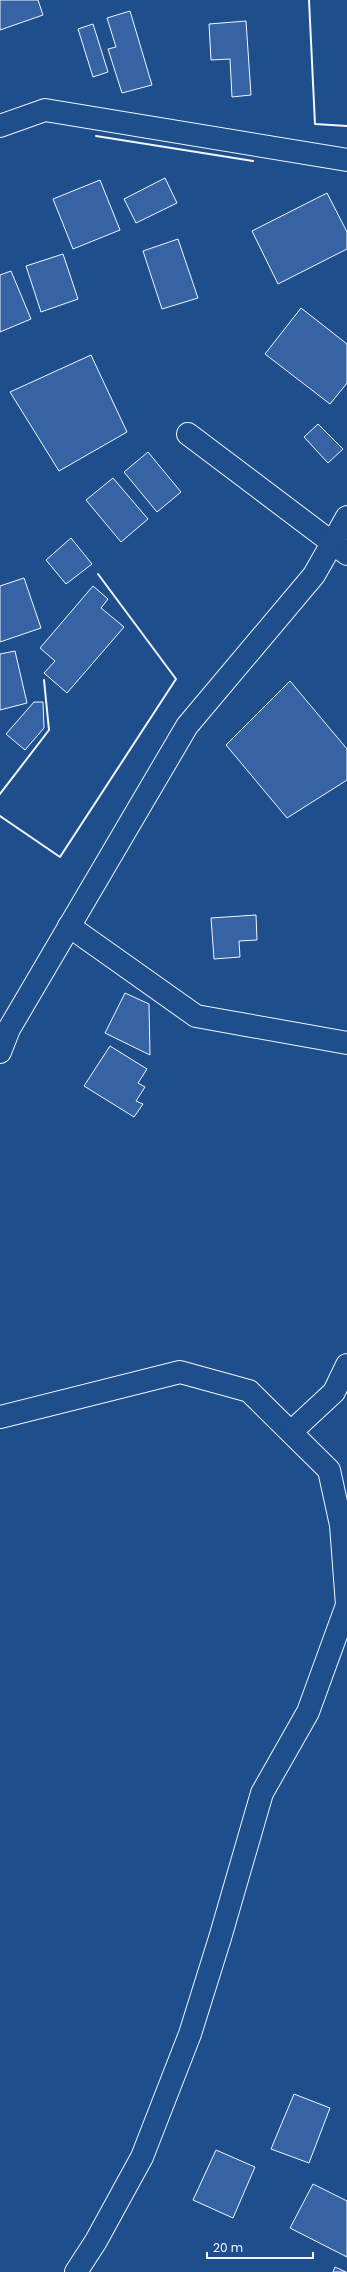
<svg xmlns="http://www.w3.org/2000/svg" width="347" height="2272" font-family="Poppins,sans-serif">
	<style>
		.building { fill: #3563a3; stroke: #f2f6ff }
		.lines { fill: none; stroke-linecap: round; stroke-linejoin: round }
		.minor-casing { stroke: #f2f6ff; stroke-width: 24 }
		.minor { stroke: #1f4e8c; stroke-width: 22 }
		.wall { stroke: #f2f6ff; stroke-width: 2 }
	</style>
	<rect width="100%" height="100%" fill="#1f4e8c"/>
	<g class="building">
		<polygon points="0,0 38,0 43,15 0,30"/>
		<polygon points="130,11 152,85 122,93 108,49 116,47 107,18"/>
		<polygon points="246,21 251,95 232,97 230,59 211,60 209,24"/>
		<polygon points="93,24 108,72 93,77 78,29"/>
		<polygon points="165,178 177,203 136,223 124,199"/>
		<polygon points="100,180 120,230 73,249 53,199"/>
		<polygon points="327,193 347,232 347,249 278,284 252,231"/>
		<polygon points="178,239 198,298 162,309 143,251"/>
		<polygon points="63,254 78,299 41,312 26,266"/>
		<polygon points="11,271 31,319 0,332 0,275"/>
		<polygon points="301,308 347,344 347,383 330,404 265,354"/>
		<polygon points="91,355 127,432 59,471 10,392"/>
		<polygon points="318,424 343,449 328,463 304,437"/>
		<polygon points="148,452 181,492 157,512 124,472"/>
		<polygon points="113,478 148,519 121,542 86,500"/>
		<polygon points="71,538 92,564 66,584 46,560"/>
		<polygon points="24,578 41,628 0,642 0,586"/>
		<polygon points="93,586 108,599 101,608 124,627 67,693 44,673 55,661 40,648"/>
		<polygon points="15,651 27,703 0,710 0,654"/>
		<polygon points="290,681 347,749 347,780 287,818 226,745"/>
		<polygon points="34,702 43,702 44,728 25,750 6,734"/>
		<polygon points="256,915 257,940 239,941 240,957 214,959 211,918"/>
		<polygon points="125,993 149,1004 150,1055 105,1033"/>
		<polygon points="110,1046 147,1069 138,1083 145,1087 136,1101 143,1104 134,1117 84,1086"/>
		<polygon points="294,2094 330,2108 309,2163 271,2149"/>
		<polygon points="216,2150 255,2167 233,2218 193,2200"/>
		<polygon points="313,2184 347,2201 347,2257 290,2228"/>
		<polygon points="335,2267 346,2272 333,2272"/>
	</g>
	<g class="lines">
		<g class="minor-casing">
			<g id="minor">
				<polyline points="0,126 45,110 347,160"/>
				<polyline points="188,434 347,554"/>
				<polyline points="69,926 196,1016 347,1043"/>
				<polyline points="0,1052 9,1029 187,726 314,575 347,517"/>
				<polyline points="0,1417 180,1372 249,1391 329,1470 341,1525 347,1605 308,1712 262,1793 220,1938 190,2034 142,2157 96,2241 76,2272"/>
				<polyline points="291,1432 334,1392 347,1365"/>
			</g>
		</g>
		<use href="#minor" class="minor"/>
		<g class="wall">
			<polyline points="309,0 315,124 347,126"/>
			<polyline points="96,136 253,161"/>
			<polyline points="0,794 49,730 44,680"/>
			<polyline points="0,816 60,857 176,679 98,574"/>
		</g>
	</g>
	<path d="M207 2252v6h106v-6" fill="none" stroke="#f2f6ff" stroke-width="2"/>
	<text x="213" y="2252" font-size="12" fill="#f2f6ff" stroke="#1f4e8c" stroke-width="3" paint-order="stroke">20 m</text>
</svg>
